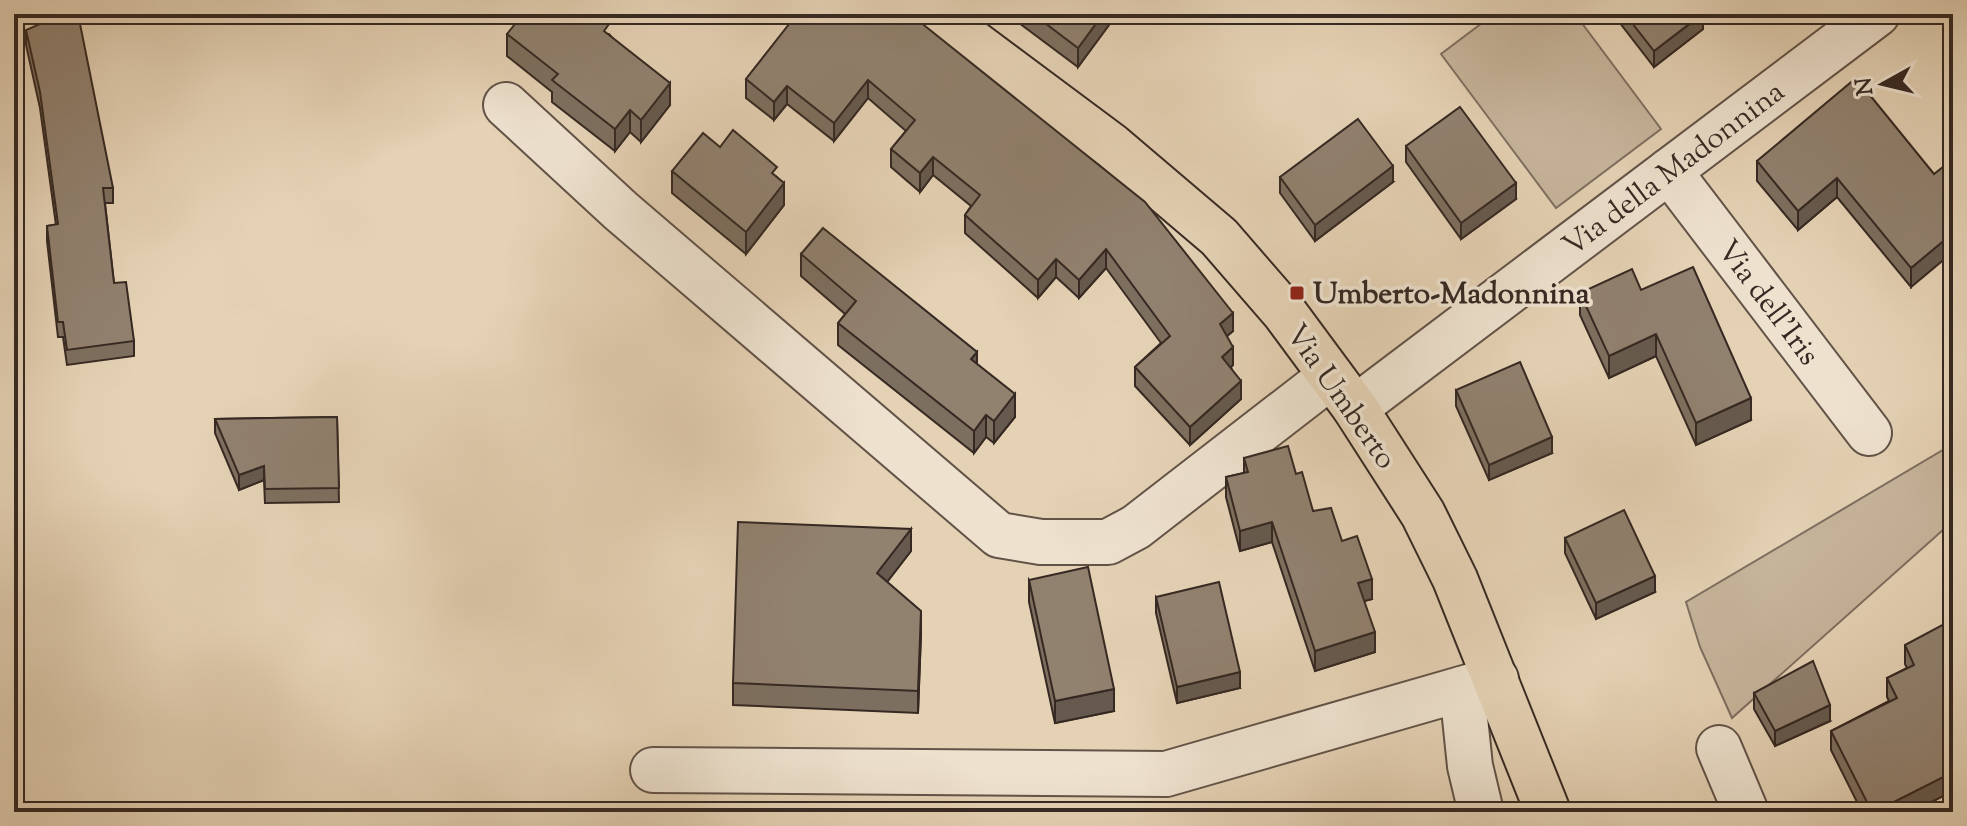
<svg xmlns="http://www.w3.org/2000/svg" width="1967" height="826" font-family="'Sorts Mill Goudy',serif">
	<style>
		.green { fill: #c7b59c; stroke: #7e6f60; stroke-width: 2 }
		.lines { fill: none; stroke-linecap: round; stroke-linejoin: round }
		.minor-casing { stroke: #625348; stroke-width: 48 }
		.major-casing { stroke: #362923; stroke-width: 48 }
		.minor { stroke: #eee2cf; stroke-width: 44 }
		.major { stroke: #e5d2b5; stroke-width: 44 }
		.wall { fill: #7d6f5f; stroke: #362923; stroke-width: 2 }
		.shaded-wall { fill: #665a4e; stroke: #362923; stroke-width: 2 }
		.building { fill: #91816f; stroke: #362923; stroke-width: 2 }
		.poi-dot { fill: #8f2418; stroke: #eee2cf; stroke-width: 3 }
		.labels { text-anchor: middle; stroke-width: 7; stroke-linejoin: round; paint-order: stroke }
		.street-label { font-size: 30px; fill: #362923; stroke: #eee2cf }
		.poi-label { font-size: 30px; font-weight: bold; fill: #362923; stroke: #eee2cf; text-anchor: start }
	</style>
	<rect width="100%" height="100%" fill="#e5d2b5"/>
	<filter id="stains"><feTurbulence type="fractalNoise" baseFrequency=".0025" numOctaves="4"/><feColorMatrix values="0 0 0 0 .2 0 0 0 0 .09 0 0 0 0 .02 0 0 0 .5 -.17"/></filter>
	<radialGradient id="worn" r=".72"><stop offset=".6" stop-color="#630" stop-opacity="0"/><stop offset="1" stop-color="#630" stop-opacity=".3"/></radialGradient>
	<g class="green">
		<polygon points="1494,14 1575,14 1661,129 1556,208 1441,54"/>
		<polygon points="1953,444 1953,521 1732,718 1700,647 1686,602"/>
	</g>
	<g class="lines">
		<g class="minor-casing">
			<g id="minor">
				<polyline points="506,105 621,211 999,535 1041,542 1108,542 1136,527 1331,376"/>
				<polyline points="1669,171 1869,433"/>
				<polyline points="1355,408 1877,14"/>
				<polyline points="1462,689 1470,766 1481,812"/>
				<polyline points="1719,748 1746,812"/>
				<polyline points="653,770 1166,774 1496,679"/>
			</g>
		</g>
		<g class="major-casing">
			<polyline id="major" points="935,14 1112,146 1219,237 1284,312 1355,408 1423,514 1455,579 1548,812"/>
		</g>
		<use href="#minor" class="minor"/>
		<use href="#major" class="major"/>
	</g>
	<g class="wall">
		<polygon points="775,14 910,14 1233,331 1227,336 1233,365 1231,367 1241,399 1190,445 1135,386 1135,367 1161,343 1106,268 1079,298 1056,277 1038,298 965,233 965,215 971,206 933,175 920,192 891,167 891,149 906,131 868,98 834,141 787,104 774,120 746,98 746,79 789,25"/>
		<polygon points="1007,14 1117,14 1078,67"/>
		<polygon points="1613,14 1703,14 1703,29 1654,67"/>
		<polygon points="26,30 113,188 113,203 105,203 114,283 134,341 134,356 67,365 63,337 58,337 47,241 47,226 56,225 40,108 26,45"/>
		<polygon points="507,34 609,34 670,105 641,142 630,132 615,151 552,102 552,92 507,56"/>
		<polygon points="1406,146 1516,199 1461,239 1406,162"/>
		<polygon points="720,147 777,177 784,205 746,254 672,193 672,171"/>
		<polygon points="1757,161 1934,174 1911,287 1837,197 1798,230 1757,181"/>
		<polygon points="1280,177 1393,182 1315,241 1280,193"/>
		<polygon points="801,254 977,364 1015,417 994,443 986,437 974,453 838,345 838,323 845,314 801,276"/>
		<polygon points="1641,290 1751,420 1696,445 1656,356 1609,378 1580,315 1580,293"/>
		<polygon points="1456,390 1552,453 1489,480 1456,406"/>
		<polygon points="337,417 339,502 265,503 264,480 239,490 215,433 215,419"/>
		<polygon points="1244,458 1296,474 1313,511 1342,541 1372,599 1364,601 1375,652 1315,671 1272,542 1240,551 1226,497 1226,477 1244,473"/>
		<polygon points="1565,538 1655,592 1596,619 1565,553"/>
		<polygon points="911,551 887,582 921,633 918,713 733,705 733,683"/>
		<polygon points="1029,580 1114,711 1055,723 1029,602"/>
		<polygon points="1156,597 1240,688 1177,703 1156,613"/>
		<polygon points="1953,637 1953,812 1945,795 1912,812 1862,812 1831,750 1831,731 1889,701 1887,697 1887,678 1907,668 1905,664 1905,645"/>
		<polygon points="1754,693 1830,721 1775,746 1754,709"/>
	</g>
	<g class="shaded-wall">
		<polygon points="1103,14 1117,14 1078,67 1078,48"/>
		<polygon points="1703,14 1703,29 1654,67 1654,51"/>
		<polygon points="868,80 868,98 834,141 834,123"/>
		<polygon points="670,83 670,105 641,142 641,120"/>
		<polygon points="787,86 787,104 774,120 774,102"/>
		<polygon points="630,110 630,132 615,151 615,129"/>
		<polygon points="933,157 933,175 920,192 920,173"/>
		<polygon points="1393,166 1393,182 1315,241 1315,225"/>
		<polygon points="1837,178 1837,197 1798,230 1798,211"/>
		<polygon points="784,183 784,205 746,254 746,232"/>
		<polygon points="1516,183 1516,199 1461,239 1461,223"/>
		<polygon points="1953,233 1953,252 1911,287 1911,268"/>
		<polygon points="1106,249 1106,268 1079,298 1079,280"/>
		<polygon points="1056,259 1056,277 1038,298 1038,280"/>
		<polygon points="1233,313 1233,331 1220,342 1220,324"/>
		<polygon points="1656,334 1656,356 1609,378 1609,356"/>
		<polygon points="1233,347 1233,365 1222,375 1222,357"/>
		<polygon points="977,352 977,374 971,359"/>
		<polygon points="1241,381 1241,399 1190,445 1190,427"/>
		<polygon points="1015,394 1015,417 994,443 994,421"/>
		<polygon points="1751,398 1751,420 1696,445 1696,423"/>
		<polygon points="986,415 986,437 974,453 974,431"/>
		<polygon points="1552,437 1552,453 1489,480 1489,465"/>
		<polygon points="264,466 264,480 239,490 239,475"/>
		<polygon points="1272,522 1272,542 1240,551 1240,531"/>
		<polygon points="911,529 911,551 877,595 877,573"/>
		<polygon points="1655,576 1655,592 1596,619 1596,603"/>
		<polygon points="1372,579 1372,599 1358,603 1358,583"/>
		<polygon points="921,611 921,633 918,713 918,691"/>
		<polygon points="1375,632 1375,652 1315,671 1315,651"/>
		<polygon points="1240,672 1240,688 1177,703 1177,687"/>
		<polygon points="1114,689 1114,711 1055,723 1055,701"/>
		<polygon points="1830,705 1830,721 1775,746 1775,731"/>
		<polygon points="1945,776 1945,795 1912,812 1874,812"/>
	</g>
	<g class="building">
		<polygon points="63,14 78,14 113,188 103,188 114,283 126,282 134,341 67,350 63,322 58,322 47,226 58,224 40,92 26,30"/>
		<polygon points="523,14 596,14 609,24 604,31 670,83 641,120 630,110 615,129 552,80 558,74 507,34"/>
		<polygon points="797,14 910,14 1145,202 1233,313 1220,324 1233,347 1222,357 1241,381 1190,427 1135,367 1170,336 1106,249 1079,280 1056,259 1038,280 965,215 980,195 933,157 920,173 891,149 915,120 868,80 834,123 787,86 774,102 746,79"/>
		<polygon points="1033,14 1103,14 1078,48"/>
		<polygon points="1625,14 1702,14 1654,51"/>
		<polygon points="1856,78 1934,174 1953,159 1953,233 1911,268 1837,178 1798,211 1757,161"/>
		<polygon points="1460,107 1516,183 1461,223 1406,146"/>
		<polygon points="1358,119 1393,166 1315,225 1280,177"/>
		<polygon points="733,130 777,167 772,173 784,183 746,232 672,171 703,133 720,147"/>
		<polygon points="823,228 977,352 971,359 1015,394 994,421 986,415 974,431 838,323 856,301 801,254"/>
		<polygon points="1693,267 1751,398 1696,423 1656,334 1609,356 1580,293 1632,269 1641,290"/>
		<polygon points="1520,362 1552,437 1489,465 1456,390"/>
		<polygon points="337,417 339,488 265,489 264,466 239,475 215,419"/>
		<polygon points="1288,446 1296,474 1302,472 1313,511 1331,508 1342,541 1357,536 1372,579 1358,583 1375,632 1315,651 1272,522 1240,531 1226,477 1248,472 1244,458"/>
		<polygon points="1624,510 1655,576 1596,603 1565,538"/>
		<polygon points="738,522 911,529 877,573 921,611 918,691 733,683"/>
		<polygon points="1088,567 1114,689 1055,701 1029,580"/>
		<polygon points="1219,582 1240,672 1177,687 1156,597"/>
		<polygon points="1946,623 1953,637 1953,792 1945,776 1874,812 1872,812 1831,731 1897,698 1887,678 1914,665 1905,645"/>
		<polygon points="1813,661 1830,705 1775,731 1754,693"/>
	</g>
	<rect class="poi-dot" x="1289" y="285" width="16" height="16" rx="4"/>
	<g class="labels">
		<g class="street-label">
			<text transform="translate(1673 168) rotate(-37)" y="10">Via della Madonnina</text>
			<text transform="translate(1769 302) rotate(53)" y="10">Via dell'Iris</text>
			<text transform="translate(1342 396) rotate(55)" y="10">Via Umberto</text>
		</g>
		<g class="poi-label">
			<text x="1313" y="303">Umberto-Madonnina</text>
		</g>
	</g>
	<rect width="1967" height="826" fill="none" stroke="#e5d2b5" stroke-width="48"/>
	<rect x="16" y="16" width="1935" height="794" fill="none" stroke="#362923" stroke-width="4"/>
	<rect x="24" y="24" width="1919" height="778" fill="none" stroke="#362923" stroke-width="2"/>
	<g transform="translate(1883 84) rotate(262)" stroke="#eee2cf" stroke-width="6" paint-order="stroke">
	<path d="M0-6L14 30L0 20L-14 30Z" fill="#362923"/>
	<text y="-12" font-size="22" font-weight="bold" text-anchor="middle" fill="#362923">N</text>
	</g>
	<rect width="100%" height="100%" filter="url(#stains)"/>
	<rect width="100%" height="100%" fill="url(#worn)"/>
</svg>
